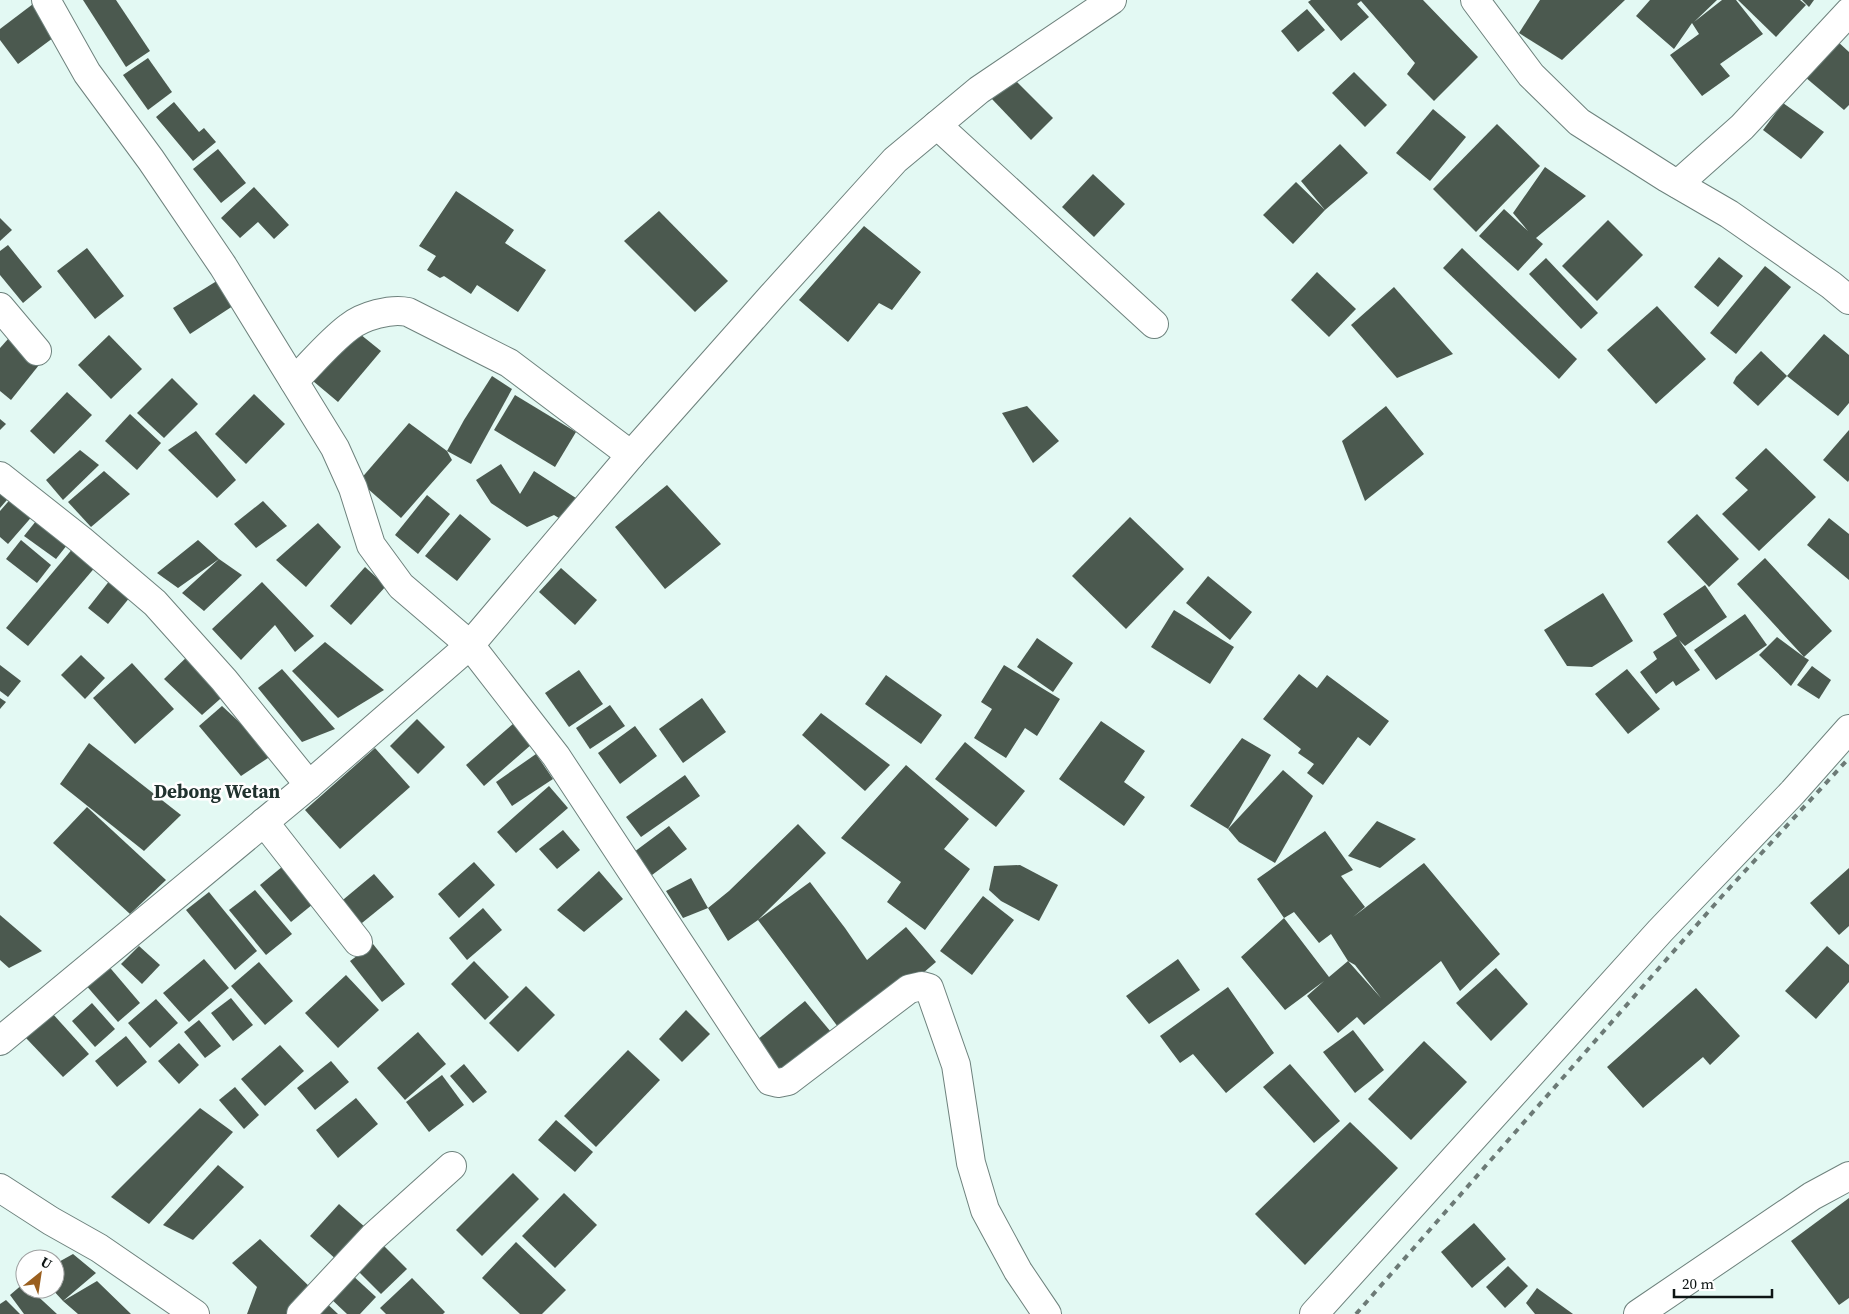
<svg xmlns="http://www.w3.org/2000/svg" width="1849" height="1314" font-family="'Source Serif 4',serif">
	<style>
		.building { fill: #4b594f; fill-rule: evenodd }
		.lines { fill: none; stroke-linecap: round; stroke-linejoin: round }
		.street-casing { stroke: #6e827d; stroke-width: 30 }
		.street { stroke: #fff; stroke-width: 28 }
		.rail { stroke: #6c7a76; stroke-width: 4; stroke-dasharray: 6 6; stroke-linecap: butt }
		.labels { text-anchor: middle; stroke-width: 5; stroke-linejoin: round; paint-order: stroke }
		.quarter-label { font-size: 19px; font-weight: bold; fill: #20322e; stroke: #fff }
	</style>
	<rect width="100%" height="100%" fill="#e3f9f3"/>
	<g class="building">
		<polygon points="83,0 116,0 150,51 126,67"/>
		<polygon points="1311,0 1423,0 1478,57 1434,101 1407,74 1415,63 1361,1 1357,4 1369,17 1341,41 1308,2"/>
		<polygon points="1540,0 1625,0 1562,60 1519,33"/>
		<polygon points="1650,0 1717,0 1694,22 1722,0 1736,0 1763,34 1720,64 1730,76 1702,96 1670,55 1699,34 1692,23 1674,49 1636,16"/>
		<polygon points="1738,0 1800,0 1806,5 1776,37"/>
		<polygon points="1802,0 1814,0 1809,7"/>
		<polygon points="33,4 57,35 18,64 0,40 0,29"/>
		<polygon points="1307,9 1325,30 1298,52 1281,31"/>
		<polygon points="1836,40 1849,52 1849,105 1844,110 1805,77"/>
		<polygon points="148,58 172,92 148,110 123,75"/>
		<polygon points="1354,72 1387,105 1365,127 1332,93"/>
		<polygon points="1012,77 1053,118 1031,140 991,98"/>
		<polygon points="174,102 199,132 204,128 216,142 193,161 156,117"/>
		<polygon points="1783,103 1824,132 1801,159 1763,130"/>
		<polygon points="1433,109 1466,137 1430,181 1396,153"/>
		<polygon points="1497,124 1540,166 1476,232 1433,189"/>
		<polygon points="1340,144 1368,173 1325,210 1293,244 1263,215 1296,182 1325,210 1301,181"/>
		<polygon points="218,149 246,183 221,203 193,169"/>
		<polygon points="1545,167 1586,196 1536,238 1543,244 1518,271 1479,236 1504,209 1528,231 1513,213"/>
		<polygon points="1093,174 1125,204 1094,237 1062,207"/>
		<polygon points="254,187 289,225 274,239 258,222 240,238 221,218"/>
		<polygon points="456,191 514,230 505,243 546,270 518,312 477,285 471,294 444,276 440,278 427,270 436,256 419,246"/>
		<polygon points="659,211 728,281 695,312 624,241"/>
		<polygon points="0,218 12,230 0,241"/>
		<polygon points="1608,220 1643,255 1597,301 1562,266"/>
		<polygon points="864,226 921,272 892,310 879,303 848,342 799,300"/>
		<polygon points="8,245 42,287 23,303 0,275 0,251"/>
		<polygon points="87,248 124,296 95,319 57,271"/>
		<polygon points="1462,248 1577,359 1559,379 1443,268"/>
		<polygon points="1719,257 1743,276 1718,307 1694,287"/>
		<polygon points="1546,258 1598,313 1581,329 1529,274"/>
		<polygon points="1765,266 1791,287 1736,354 1710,333"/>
		<polygon points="1317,272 1356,309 1329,337 1291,300"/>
		<polygon points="220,279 236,304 190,334 173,308"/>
		<polygon points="1394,287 1453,354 1397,378 1351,325"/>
		<polygon points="1657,306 1706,359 1656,404 1607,350"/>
		<polygon points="355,330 381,351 338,402 313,381"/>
		<polygon points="1824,334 1849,355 1849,403 1838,416 1787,376"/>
		<polygon points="109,335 142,369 111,399 78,365"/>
		<polygon points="8,339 39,365 11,400 0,391 0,348"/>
		<polygon points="1761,351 1787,376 1758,406 1733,383 1736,377"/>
		<polygon points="492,376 512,389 471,464 447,451 464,420"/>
		<polygon points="172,378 198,404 164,438 137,413"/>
		<polygon points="67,392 92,415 54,454 30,431"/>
		<polygon points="254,394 285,424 246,464 215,434"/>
		<polygon points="515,395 576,432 555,467 494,430"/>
		<polygon points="1027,406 1059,441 1033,463 1002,413"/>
		<polygon points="1386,406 1424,454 1365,501 1342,441"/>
		<polygon points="130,414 161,443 137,470 105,441"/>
		<polygon points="0,419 6,424 0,430"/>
		<polygon points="409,423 447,451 452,460 401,518 359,481"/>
		<polygon points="1849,430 1849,480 1848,482 1823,460"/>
		<polygon points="196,431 236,480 217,498 168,450"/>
		<polygon points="1766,448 1816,497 1759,551 1722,514 1748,490 1735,478"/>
		<polygon points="80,450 99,465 63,500 46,480"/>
		<polygon points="501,464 520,494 534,471 579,500 565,522 554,515 527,527 491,503 476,480"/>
		<polygon points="104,471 130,494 91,527 68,502"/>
		<polygon points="0,482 13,493 0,508"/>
		<polygon points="667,485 721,544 665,589 615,527"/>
		<polygon points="14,495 35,513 8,544 0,537 0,511"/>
		<polygon points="427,495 450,514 418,554 395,535"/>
		<polygon points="263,501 287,526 256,548 234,524"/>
		<polygon points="460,514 491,539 457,581 425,556"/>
		<polygon points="1697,514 1739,559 1709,587 1667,542"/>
		<polygon points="40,516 71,540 56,559 24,536"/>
		<polygon points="1130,517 1184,569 1126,629 1072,576"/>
		<polygon points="1829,518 1849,534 1849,580 1807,545"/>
		<polygon points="318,523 341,547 306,587 276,560"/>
		<polygon points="21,540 51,565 37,583 6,559"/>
		<polygon points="198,540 219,559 242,575 204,611 182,593 219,559 178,588 157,573"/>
		<polygon points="74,547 97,565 28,646 6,628"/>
		<polygon points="1765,558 1832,631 1804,657 1809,660 1791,686 1759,655 1777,637 1804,657 1737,584"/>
		<polygon points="365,567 386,586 351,625 330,606"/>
		<polygon points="561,568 597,600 575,625 539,592"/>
		<polygon points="114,575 135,591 108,624 88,608"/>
		<polygon points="1208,576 1252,612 1230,640 1186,603"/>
		<polygon points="262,582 314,636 295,652 275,625 241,660 212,629"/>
		<polygon points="1705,585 1727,617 1685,646 1679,640 1700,670 1676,686 1673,681 1656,694 1640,672 1657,659 1653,652 1677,636 1663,614"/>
		<polygon points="1603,593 1633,641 1592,667 1567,666 1544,630"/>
		<polygon points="1174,610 1234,647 1210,684 1151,647"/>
		<polygon points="1745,614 1767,645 1716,680 1694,650"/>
		<polygon points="1037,638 1073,663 1053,692 1017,667"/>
		<polygon points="325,642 384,690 338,718 292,671"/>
		<polygon points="192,652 228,692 202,715 164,679"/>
		<polygon points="81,655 105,678 85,699 61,675"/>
		<polygon points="132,663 174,709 135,744 93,698"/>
		<polygon points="0,665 21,681 8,697 0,691"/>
		<polygon points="1004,665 1060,699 1037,736 1025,728 1006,758 974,738 992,709 981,702"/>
		<polygon points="1812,666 1831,680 1819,699 1797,685"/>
		<polygon points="282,669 335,729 302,742 258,688"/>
		<polygon points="1627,669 1660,709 1628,734 1595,694"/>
		<polygon points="579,670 603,704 569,727 545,693"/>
		<polygon points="1299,674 1317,688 1327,675 1389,721 1370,746 1358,737 1323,785 1307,773 1314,764 1298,753 1301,749 1263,719"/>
		<polygon points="886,675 942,715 921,744 865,704"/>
		<polygon points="0,698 6,702 0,709"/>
		<polygon points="702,698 726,732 683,763 659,729"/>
		<polygon points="610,705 625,726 590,749 576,728"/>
		<polygon points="222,706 274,754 241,776 199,726"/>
		<polygon points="821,713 890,765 865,791 802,735"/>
		<polygon points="417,719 445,747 418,774 390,746"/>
		<polygon points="1101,721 1145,751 1124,782 1145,797 1124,826 1059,779"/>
		<polygon points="514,723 532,744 484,786 466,765"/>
		<polygon points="635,726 657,756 620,784 598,753"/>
		<polygon points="1242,738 1271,755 1228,829 1190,806"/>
		<polygon points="965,742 1025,791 996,827 935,779"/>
		<polygon points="89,743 181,815 144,851 60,784"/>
		<polygon points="375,748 410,787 340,849 305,810"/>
		<polygon points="536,754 553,779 512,806 496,782"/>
		<polygon points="906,765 969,819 944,849 970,869 925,930 887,902 901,882 841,838"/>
		<polygon points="1283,770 1313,796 1275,863 1239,842 1228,829"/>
		<polygon points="685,775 700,796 641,837 626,817"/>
		<polygon points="549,786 568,808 516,853 497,832"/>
		<polygon points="87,807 166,880 130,914 53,843"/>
		<polygon points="1377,821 1416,839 1380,868 1348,856"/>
		<polygon points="798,824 826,853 758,920 810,882 845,928 867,960 906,927 936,962 896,996 844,1035 758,920 728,941 708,908 683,918 666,891 691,878 708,908 729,891"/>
		<polygon points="669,826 687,849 652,875 634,852"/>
		<polygon points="563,830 580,850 557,869 539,849"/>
		<path d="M1325 831 1353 870 1341 876 1365 907 1353 917 1424 863 1500 954 1460 991 1441 961 1364 1025 1357 1017 1338 1033 1307 996 1324 981 1285 1010 1241 957 1284 918 1329 977 1348 961 1331 934 1319 943 1294 912 1284 918 1257 879ZM1348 961 1355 965 1381 998Z"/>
		<polygon points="288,862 318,900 291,922 260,885"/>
		<polygon points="474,862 495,885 459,918 438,894"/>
		<polygon points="1020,865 1058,885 1039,921 1001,901 989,890 994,866"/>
		<polygon points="1849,868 1849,926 1839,935 1810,903"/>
		<polygon points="599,871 623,899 584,932 557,910"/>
		<polygon points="374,874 394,897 357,927 338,904"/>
		<polygon points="255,890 292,934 266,955 229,910"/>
		<polygon points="209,892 257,951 235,970 186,910"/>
		<polygon points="983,896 1014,920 972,975 940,951"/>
		<polygon points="483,908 502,930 467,960 449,938"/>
		<polygon points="0,915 42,951 9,968 0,960"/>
		<polygon points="373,944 405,984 382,1002 350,961"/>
		<polygon points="139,946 160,965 142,984 121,964"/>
		<polygon points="1827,946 1849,965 1849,982 1816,1019 1785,991"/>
		<polygon points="204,959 229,988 189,1022 163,993"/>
		<polygon points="1178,959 1200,990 1149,1024 1126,996"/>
		<polygon points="474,961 509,997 485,1020 451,984"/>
		<polygon points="259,962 293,1001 265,1025 231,986"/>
		<polygon points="106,963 140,1003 118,1022 84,983"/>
		<polygon points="1496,968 1528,1004 1491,1041 1456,1003"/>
		<polygon points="346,975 379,1010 338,1048 305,1013"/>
		<polygon points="526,986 555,1015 518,1052 489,1023"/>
		<polygon points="1228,987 1274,1053 1226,1093 1193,1054 1180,1063 1160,1036"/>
		<polygon points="1696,988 1740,1036 1710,1065 1703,1057 1643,1108 1607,1067"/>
		<polygon points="231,998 253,1025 233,1041 211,1013"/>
		<polygon points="156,999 178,1023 150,1048 128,1023"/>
		<polygon points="805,1001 831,1032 779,1076 752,1044"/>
		<polygon points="92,1003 115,1029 95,1047 72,1021"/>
		<polygon points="686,1010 710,1034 682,1062 659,1039"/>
		<polygon points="52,1013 89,1054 63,1077 26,1038"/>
		<polygon points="199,1020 221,1046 205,1058 184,1032"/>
		<polygon points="1353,1030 1384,1070 1355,1093 1323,1052"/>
		<polygon points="418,1032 446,1064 405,1100 377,1068"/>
		<polygon points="126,1036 147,1062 117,1087 95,1061"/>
		<polygon points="1424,1041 1467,1082 1411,1140 1368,1099"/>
		<polygon points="179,1043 199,1065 179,1084 158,1061"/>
		<polygon points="280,1045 304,1071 265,1106 241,1079"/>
		<polygon points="628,1050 660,1080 596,1147 564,1116"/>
		<polygon points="331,1061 349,1082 315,1110 297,1088"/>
		<polygon points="464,1064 487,1092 473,1103 450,1076"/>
		<polygon points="1290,1064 1340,1121 1314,1143 1263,1087"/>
		<polygon points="442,1075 464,1105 429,1132 406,1102"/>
		<polygon points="235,1087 259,1115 244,1129 219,1100"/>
		<polygon points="356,1098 378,1124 338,1158 316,1130"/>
		<polygon points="200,1108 233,1132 149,1224 111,1197"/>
		<polygon points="556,1120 593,1152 575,1172 538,1140"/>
		<polygon points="1350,1122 1398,1168 1305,1265 1255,1214"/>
		<polygon points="218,1165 244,1187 193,1240 163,1225"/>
		<polygon points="513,1173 539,1199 482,1256 456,1230"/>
		<polygon points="564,1193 597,1225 555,1268 522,1236"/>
		<polygon points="1849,1198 1849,1298 1839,1305 1791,1241"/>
		<polygon points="339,1204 366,1228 338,1261 310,1236"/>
		<polygon points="1474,1223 1506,1259 1472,1288 1441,1252"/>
		<polygon points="260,1239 311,1288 291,1314 247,1314 257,1287 232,1263"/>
		<polygon points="380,1242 407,1269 381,1294 354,1267"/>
		<polygon points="516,1242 566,1290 542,1314 520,1314 482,1278"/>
		<polygon points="73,1254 96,1273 63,1301 97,1281 131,1314 78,1314 63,1301 52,1289 55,1289 55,1264"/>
		<polygon points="1508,1266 1528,1286 1505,1308 1486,1287"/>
		<polygon points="351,1274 376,1297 360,1314 347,1314 329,1297"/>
		<polygon points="412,1278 445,1312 443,1314 386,1314 380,1308"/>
		<polygon points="24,1283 25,1289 30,1289 57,1314 24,1314 10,1295"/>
		<polygon points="1537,1288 1573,1314 1535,1314 1526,1303"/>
		<polygon points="322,1299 338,1314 308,1314"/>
		<polygon points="6,1300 20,1314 0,1314 0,1304"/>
	</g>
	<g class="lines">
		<g class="street-casing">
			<g id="street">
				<polyline points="46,0 87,73 151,160 223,266 335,448 353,488 371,545 401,586 470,645 556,756 770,1081 778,1083 788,1081 909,989 922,986 929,988 956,1065 971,1163 985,1210 1018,1271 1047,1314"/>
				<polyline points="1475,0 1531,75 1579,122 1667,178 1729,214 1831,285 1849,300"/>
				<polyline points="937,125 1154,324"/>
				<polyline points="1678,184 1742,127 1849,12"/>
				<polyline points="0,307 37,351"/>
				<path d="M294 381C312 363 329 342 349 327 363 316 391 308 408 312L509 363 631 455"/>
				<polyline points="0,476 81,540 155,603 224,680 309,785"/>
				<polyline points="264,822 358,942"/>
				<polyline points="0,1041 309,785 470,645 631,455 772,296 895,160 979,90 1112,0"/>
				<polyline points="0,1188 51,1221 99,1248 195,1314"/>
				<polyline points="301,1314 373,1237 452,1166"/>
				<polyline points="1314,1314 1660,931 1793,792 1849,729"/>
				<polyline points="1638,1314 1812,1196 1849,1176"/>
			</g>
		</g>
		<use href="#street" class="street"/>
		<polyline class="rail" points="1356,1314 1723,895 1849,758"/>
	</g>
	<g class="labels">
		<g class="quarter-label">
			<text x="217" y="798">Debong Wetan</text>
		</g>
	</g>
	<g transform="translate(40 1274) rotate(30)"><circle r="24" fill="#ffffff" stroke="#9fa1a1"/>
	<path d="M0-4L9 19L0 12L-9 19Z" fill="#9a5f1f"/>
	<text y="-8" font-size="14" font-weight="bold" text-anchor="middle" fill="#0e1514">U</text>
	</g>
	<path d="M1674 1289v8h98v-8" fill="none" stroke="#0e1514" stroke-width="2.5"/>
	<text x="1682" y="1289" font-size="15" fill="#0e1514" stroke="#ffffff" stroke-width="4" paint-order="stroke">20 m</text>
</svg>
